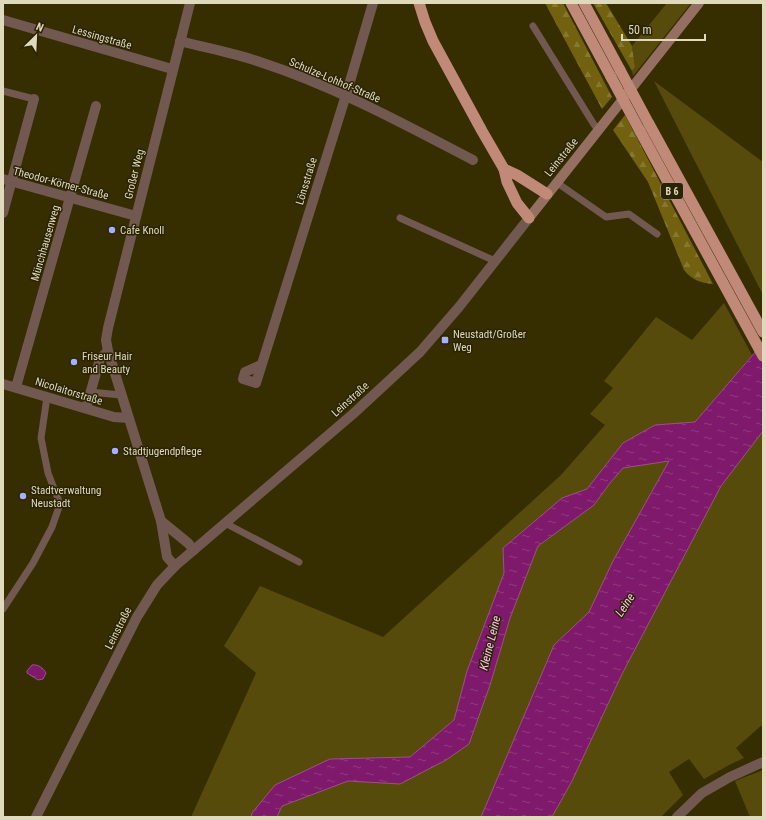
<svg xmlns="http://www.w3.org/2000/svg" width="766" height="820" font-family="'Roboto Condensed',sans-serif">
	<style>
		.grass { fill: #574b0c }
		.forest { fill: url(#forest-firs) }
		.water { fill: url(#water-ripples); stroke: #9c5384 }
		.lines { fill: none; stroke-linecap: round; stroke-linejoin: round }
		.service { stroke: #715850; stroke-width: 7 }
		.minor { stroke: #715850; stroke-width: 10 }
		.tertiary { stroke: #715850; stroke-width: 10 }
		.secondary { stroke: #966f63; stroke-width: 10 }
		.trunk { stroke: #c08978; stroke-width: 11 }
		.trunk-bridge { stroke: #c08978; stroke-width: 11 }
		.poi-dot { fill: #a6b1fc; stroke: #2a2305; stroke-width: 1.5 }
		.labels { text-anchor: middle; stroke-width: 3; stroke-linejoin: round; paint-order: stroke }
		.shield { fill: #2a2305; stroke: #a9a386; stroke-width: 1 }
		.shield-label { font-size: 10px; font-weight: bold; fill: #e0dabd }
		.street-label { font-size: 11px; fill: #e0dabd; stroke: #2a2305 }
		.poi-label { font-size: 11px; fill: #e0dabd; stroke: #2a2305; text-anchor: start }
		.water-label { font-size: 12px; font-style: italic; fill: #fbc6eb; stroke: #2a2305 }
	</style>
	<defs>
		<pattern id="forest-firs" width="22" height="20" patternUnits="userSpaceOnUse"><rect width="22" height="20" fill="#726210"/><path d="M5 1l3.5 6h-7zM16 11l3.5 6h-7z" fill="#867831"/></pattern>
		<pattern id="water-ripples" width="26" height="14" patternUnits="userSpaceOnUse"><rect width="26" height="14" fill="#7f196b"/><path d="M2 4q2-2 4 0t4 0M15 11q2-2 4 0t4 0" fill="none" stroke="#913a7e"/></pattern>
	</defs>
	<rect width="100%" height="100%" fill="#362d00"/>
	<g class="grass">
		<polygon points="667,3 691,3 633,76 632,71 635,67 632,46"/>
		<polygon points="654,81 763,162 763,295"/>
		<polygon points="724,303 752,355 695,422 655,425 623,443 587,489 562,498 503,548 504,573 467,671 454,720 410,757 329,759 252,813 251,817 191,817 256,673 224,646 260,586 383,637 561,475 605,425 590,414 613,388 604,381 656,317 692,340"/>
		<polygon points="763,431 763,724 736,748 744,758 731,764 704,779 689,759 669,772 683,795 661,817 552,817 572,781 622,674 721,486"/>
		<polygon points="669,461 613,561 589,612 554,645 481,817 277,817 282,806 348,781 400,784 469,744 490,685 510,618 538,546 594,505 610,483 623,468"/>
		<polygon points="763,770 763,817 750,817 735,781"/>
	</g>
	<g class="forest">
		<polygon points="545,3 563,3 612,97 602,109"/>
		<polygon points="593,3 606,3 632,46 635,67 632,71"/>
		<path d="M625 115 713 284C701 283 692 280 684 270L648 182 613 130Z"/>
	</g>
	<g class="water">
		<polygon points="763,343 763,431 721,486 622,674 572,781 552,817 481,817 554,645 589,612 613,561 669,461 623,468 610,483 594,505 538,546 510,618 490,685 469,744 446,760 400,784 348,781 282,806 277,817 251,817 252,813 275,785 330,759 410,757 454,720 467,671 504,573 503,548 562,498 587,489 623,443 655,425 695,422"/>
		<path d="M32 665C38 664 43 668 46 673L43 679 38 680 27 673V671Z"/>
	</g>
	<g class="lines">
		<g class="service">
			<polyline points="533,26 593,123 598,130"/>
			<polyline points="3,91 34,99"/>
			<polyline points="556,182 606,217 629,214 657,234"/>
			<polyline points="400,218 495,261"/>
			<polyline points="90,392 121,395"/>
			<polyline points="225,523 299,562"/>
			<polyline points="3,609 33,563 52,527 60,504 48,473 41,438 47,397"/>
		</g>
		<g class="minor">
			<polyline points="3,20 172,69"/>
			<path d="M180 41C206 48 234 53 260 62 334 86 404 124 473 160"/>
			<polyline points="3,179 136,216"/>
			<polyline points="3,213 34,99"/>
			<polyline points="261,365 245,372 243,379 256,383 346,95 373,3"/>
			<polyline points="3,384 114,417 128,418"/>
			<polyline points="16,387 96,106"/>
			<polyline points="86,408 100,359 108,351"/>
			<polyline points="161,521 188,543 194,550"/>
			<polyline points="175,566 167,557 161,521 108,351 106,340 108,328 190,3"/>
			<polyline points="677,817 702,793 730,777 763,762"/>
		</g>
		<polyline class="tertiary" points="36,817 137,617 157,585 175,566 353,414 420,352 459,307 529,218"/>
		<polyline class="secondary" points="529,218 699,3"/>
		<g class="trunk">
			<polyline points="419,3 425,22 433,41 482,131 504,169 507,182 517,203 529,218"/>
			<polyline points="571,3 611,77"/>
			<polyline points="584,3 620,70"/>
			<polyline points="649,124 763,332"/>
			<polyline points="640,131 763,356"/>
			<polyline points="504,169 517,175 547,194"/>
		</g>
		<g class="trunk-bridge">
			<polyline points="620,70 649,124"/>
			<polyline points="611,77 640,131"/>
		</g>
	</g>
	<g class="poi-dot">
		<circle cx="112" cy="230" r="4"/>
		<rect x="441" y="336" width="8" height="8" rx="2"/>
		<circle cx="74" cy="362" r="4"/>
		<circle cx="115" cy="451" r="4"/>
		<circle cx="23" cy="496" r="4"/>
	</g>
	<g class="labels">
		<rect class="shield" x="661" y="183" width="22" height="16" rx="3"/>
		<g class="shield-label">
			<text x="672" y="195">B 6</text>
		</g>
		<g class="street-label">
			<text transform="translate(102 37) rotate(16)" y="4">Lessingstraße</text>
			<text transform="translate(335 80) rotate(23)" y="4">Schulze-Lohhof-Straße</text>
			<text transform="translate(561 157) rotate(-51)" y="4">Leinstraße</text>
			<text transform="translate(134 174) rotate(-76)" y="4">Großer Weg</text>
			<text transform="translate(306 181) rotate(-73)" y="4">Lönsstraße</text>
			<text transform="translate(61 183) rotate(15)" y="4">Theodor-Körner-Straße</text>
			<text transform="translate(45 243) rotate(-74)" y="4">Münchhausenweg</text>
			<text transform="translate(69 391) rotate(17)" y="4">Nicolaitorstraße</text>
			<text transform="translate(350 399) rotate(-42)" y="4">Leinstraße</text>
			<text transform="translate(118 628) rotate(-63)" y="4">Leinstraße</text>
		</g>
		<g class="poi-label">
			<text x="120" y="234">Cafe Knoll</text>
			<text x="453" y="338">Neustadt/Großer<tspan x="453" dy="13">Weg</tspan></text>
			<text x="82" y="360">Friseur Hair<tspan x="82" dy="13">and Beauty</tspan></text>
			<text x="123" y="455">Stadtjugendpflege</text>
			<text x="31" y="494">Stadtverwaltung<tspan x="31" dy="13">Neustadt</tspan></text>
		</g>
		<g class="water-label">
			<text transform="translate(625 605) rotate(-57)" y="4">Leine</text>
			<text transform="translate(490 643) rotate(-76)" y="4">Kleine Leine</text>
		</g>
	</g>
	<rect width="766" height="820" fill="none" stroke="#e0dabd" stroke-width="8"/>
	<g transform="translate(36 36) rotate(24)" stroke="#2a2305" stroke-width="3" paint-order="stroke">
	<path d="M0-3L7 15L0 10L-7 15Z" fill="#e0dabd"/>
	<text y="-6" font-size="11" font-weight="bold" text-anchor="middle" fill="#e0dabd">N</text>
	</g>
	<path d="M622 34v6h83v-6" fill="none" stroke="#e0dabd" stroke-width="2"/>
	<text x="628" y="34" font-size="12" fill="#e0dabd" stroke="#2a2305" stroke-width="3" paint-order="stroke">50 m</text>
</svg>
